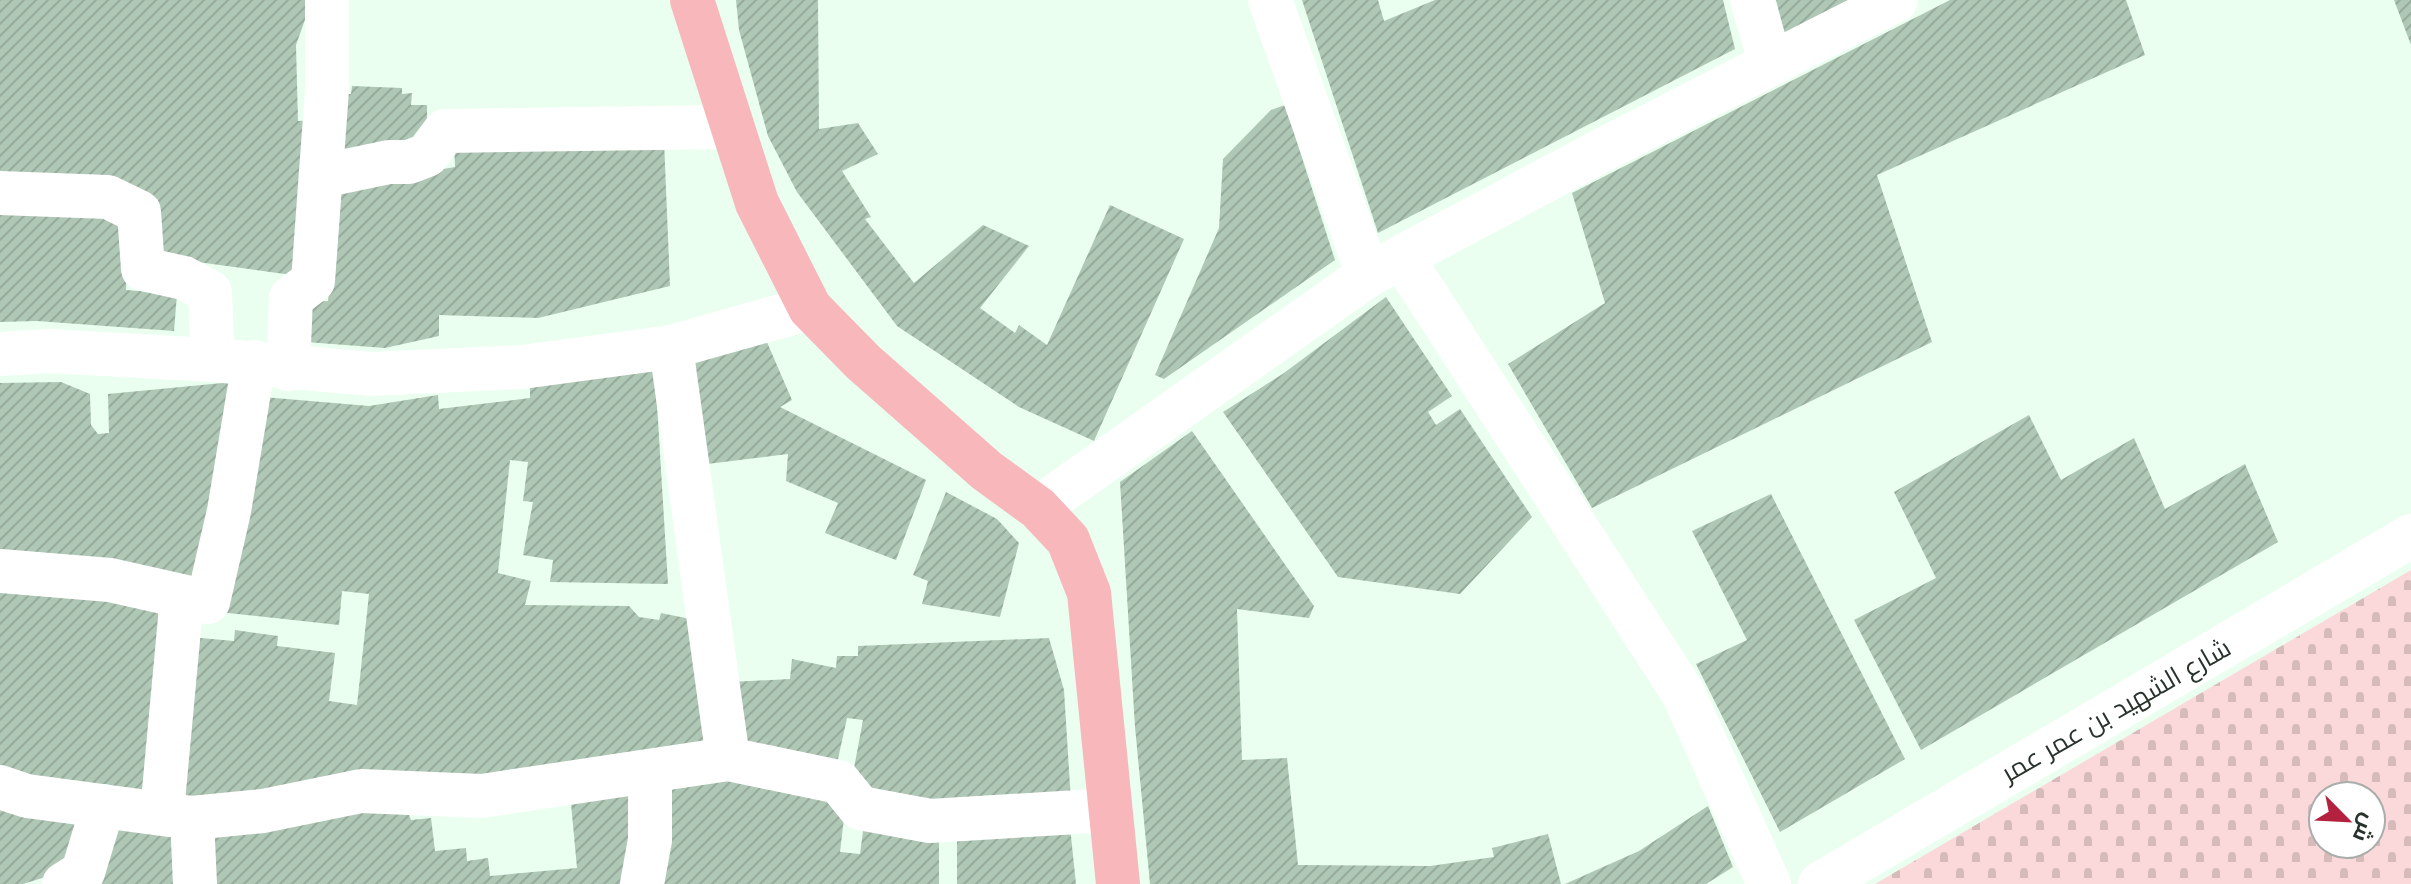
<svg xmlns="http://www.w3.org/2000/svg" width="2411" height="884" font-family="Lora,Cairo,serif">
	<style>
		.cemetery { fill: url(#cemetery-stones); fill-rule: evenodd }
		.building { fill: url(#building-hatch) }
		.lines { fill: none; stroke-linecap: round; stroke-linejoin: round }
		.minor { stroke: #fff; stroke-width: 44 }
		.major { stroke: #f8b7bb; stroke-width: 44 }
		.labels { text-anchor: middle; stroke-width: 6; stroke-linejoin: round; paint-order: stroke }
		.street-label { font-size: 26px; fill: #29332c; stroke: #fff }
	</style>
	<defs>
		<pattern id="cemetery-stones" width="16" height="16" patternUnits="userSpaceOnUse" patternTransform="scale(2)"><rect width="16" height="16" fill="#fbd9da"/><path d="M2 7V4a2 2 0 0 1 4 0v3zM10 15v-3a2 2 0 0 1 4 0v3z" fill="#d7bbbb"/></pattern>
		<pattern id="building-hatch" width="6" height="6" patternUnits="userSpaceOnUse" patternTransform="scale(2)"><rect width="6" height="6" fill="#afc7b5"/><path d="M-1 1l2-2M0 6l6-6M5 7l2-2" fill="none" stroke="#97ab9c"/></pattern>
	</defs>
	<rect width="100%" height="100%" fill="#eaffef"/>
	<path class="cemetery" d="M2411 570V884H1875ZM2323 796H2371V844H2323Z"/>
	<g class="building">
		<polygon points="0,0 312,0 296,45 298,121 314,120 299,276 154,256 150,194 0,185"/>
		<polygon points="736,0 818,0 819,129 858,123 878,154 842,171 871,217 865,219 914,283 983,225 1029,246 980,308 1015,333 1019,325 1047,345 1110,205 1184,239 1094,441 1019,407 897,326 797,192 768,136 739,30"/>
		<polygon points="1302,0 1378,0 1384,21 1435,0 1723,0 1735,49 1378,233"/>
		<polygon points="1776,0 1870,0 1787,42"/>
		<polygon points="1950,0 2126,0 2145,55 1877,175 1932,342 1592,508 1508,364 1605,303 1572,193"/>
		<polygon points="2394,0 2411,0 2411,45"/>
		<polygon points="352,86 402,88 402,94 412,93 411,105 427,105 427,140 339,162 339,94 351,94"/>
		<polygon points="1285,105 1335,260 1164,379 1155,375 1219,228 1223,159 1271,110"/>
		<polygon points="664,140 670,286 538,318 439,315 439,336 385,348 306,342 305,302 328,301 339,187 455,167 454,141"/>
		<polygon points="0,203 129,221 126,290 177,294 174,331 37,321 0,322"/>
		<polygon points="1386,297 1452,396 1428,412 1436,425 1460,409 1532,517 1460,594 1338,577 1223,412 1284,373"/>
		<polygon points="760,326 792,400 780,407 926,480 896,560 825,533 838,503 786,481 788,454 691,466 676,341"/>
		<polygon points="632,364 655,372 668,584 550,582 553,560 523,555 533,502 523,501 528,462 510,460 498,573 531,581 525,605 629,606 639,617 659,620 661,613 705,622 712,747 254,803 178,807 190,637 234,641 235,630 278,636 277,646 335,653 329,701 357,705 369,594 342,591 339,625 218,612 263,397 369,406 438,395 439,409 530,398 530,385"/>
		<polygon points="61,382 90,394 91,425 98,434 109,433 108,394 233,382 201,587 0,562 0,383"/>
		<polygon points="2029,415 2061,480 2134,438 2165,509 2245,464 2278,542 1921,750 1854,620 1936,578 1894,492"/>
		<polygon points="1192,431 1314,606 1309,618 1237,609 1242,760 1287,758 1298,865 1430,866 1494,857 1492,848 1548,834 1561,884 1150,884 1135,727 1120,482"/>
		<polygon points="946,492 997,519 1019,543 1000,617 922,604 928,581 913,575"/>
		<polygon points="1771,494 1905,759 1780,832 1696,664 1747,640 1692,531"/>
		<polygon points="0,582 166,604 149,794 0,780"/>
		<polygon points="1049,638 1064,690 1071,802 873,800 852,779 863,720 847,718 836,768 735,749 731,682 790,679 792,659 836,668 837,656 858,656 858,646"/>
		<polygon points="758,776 846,801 840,852 860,854 864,824 939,832 939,884 657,884 661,782"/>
		<polygon points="640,785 630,884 207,884 205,828 404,802 411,820 431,818 435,851 466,848 467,861 488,858 490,876 577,868 570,793"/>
		<polygon points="0,796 90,820 74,868 23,884 0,884"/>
		<polygon points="1708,806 1733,867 1706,884 1565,884 1639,851"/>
		<polygon points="113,817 184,826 185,884 87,884"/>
		<polygon points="1070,827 1076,884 957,884 957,833"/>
	</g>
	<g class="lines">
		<g class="minor">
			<polyline points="1270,0 1368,275"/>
			<polyline points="1752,0 1771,64"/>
			<polyline points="322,176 389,162 409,162 427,155 445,131 730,127"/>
			<polyline points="0,193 108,197 139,212 143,269 184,278 210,292 213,360"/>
			<polyline points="1403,259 1683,693 1769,884"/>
			<polyline points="671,347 728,759"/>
			<polyline points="0,354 48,351 213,360 371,374 522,367 671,347 810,308"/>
			<polyline points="288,369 291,298 313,281 327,90 327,0"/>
			<polyline points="1038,508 1368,275 1614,144 1896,0"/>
			<polyline points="0,571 110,580 208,602 229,511 254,362"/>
			<polyline points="0,787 27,796 192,818 263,811 361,791 482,796 728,759 839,782 860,808 930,821 1111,810"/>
			<polyline points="162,812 182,597"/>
			<polyline points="192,818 195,884"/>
			<polyline points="64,884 83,872 103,806"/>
			<polyline points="642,884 650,840 650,772"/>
			<polyline points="1820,884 2411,536"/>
		</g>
		<polyline class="major" points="692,0 757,203 810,308 863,362 987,471 1038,508 1068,540 1089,593 1118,884"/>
	</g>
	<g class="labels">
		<g class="street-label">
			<text transform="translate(2116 710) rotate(-30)" y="9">شارع الشهيد بن عمر عمر</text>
		</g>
	</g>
	<g transform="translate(2347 820) rotate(114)"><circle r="38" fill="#ffffff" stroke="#a9adab" stroke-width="2"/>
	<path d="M0-6L14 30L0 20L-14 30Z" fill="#b4213e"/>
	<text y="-12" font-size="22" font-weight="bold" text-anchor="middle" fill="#29332c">ش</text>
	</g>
</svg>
